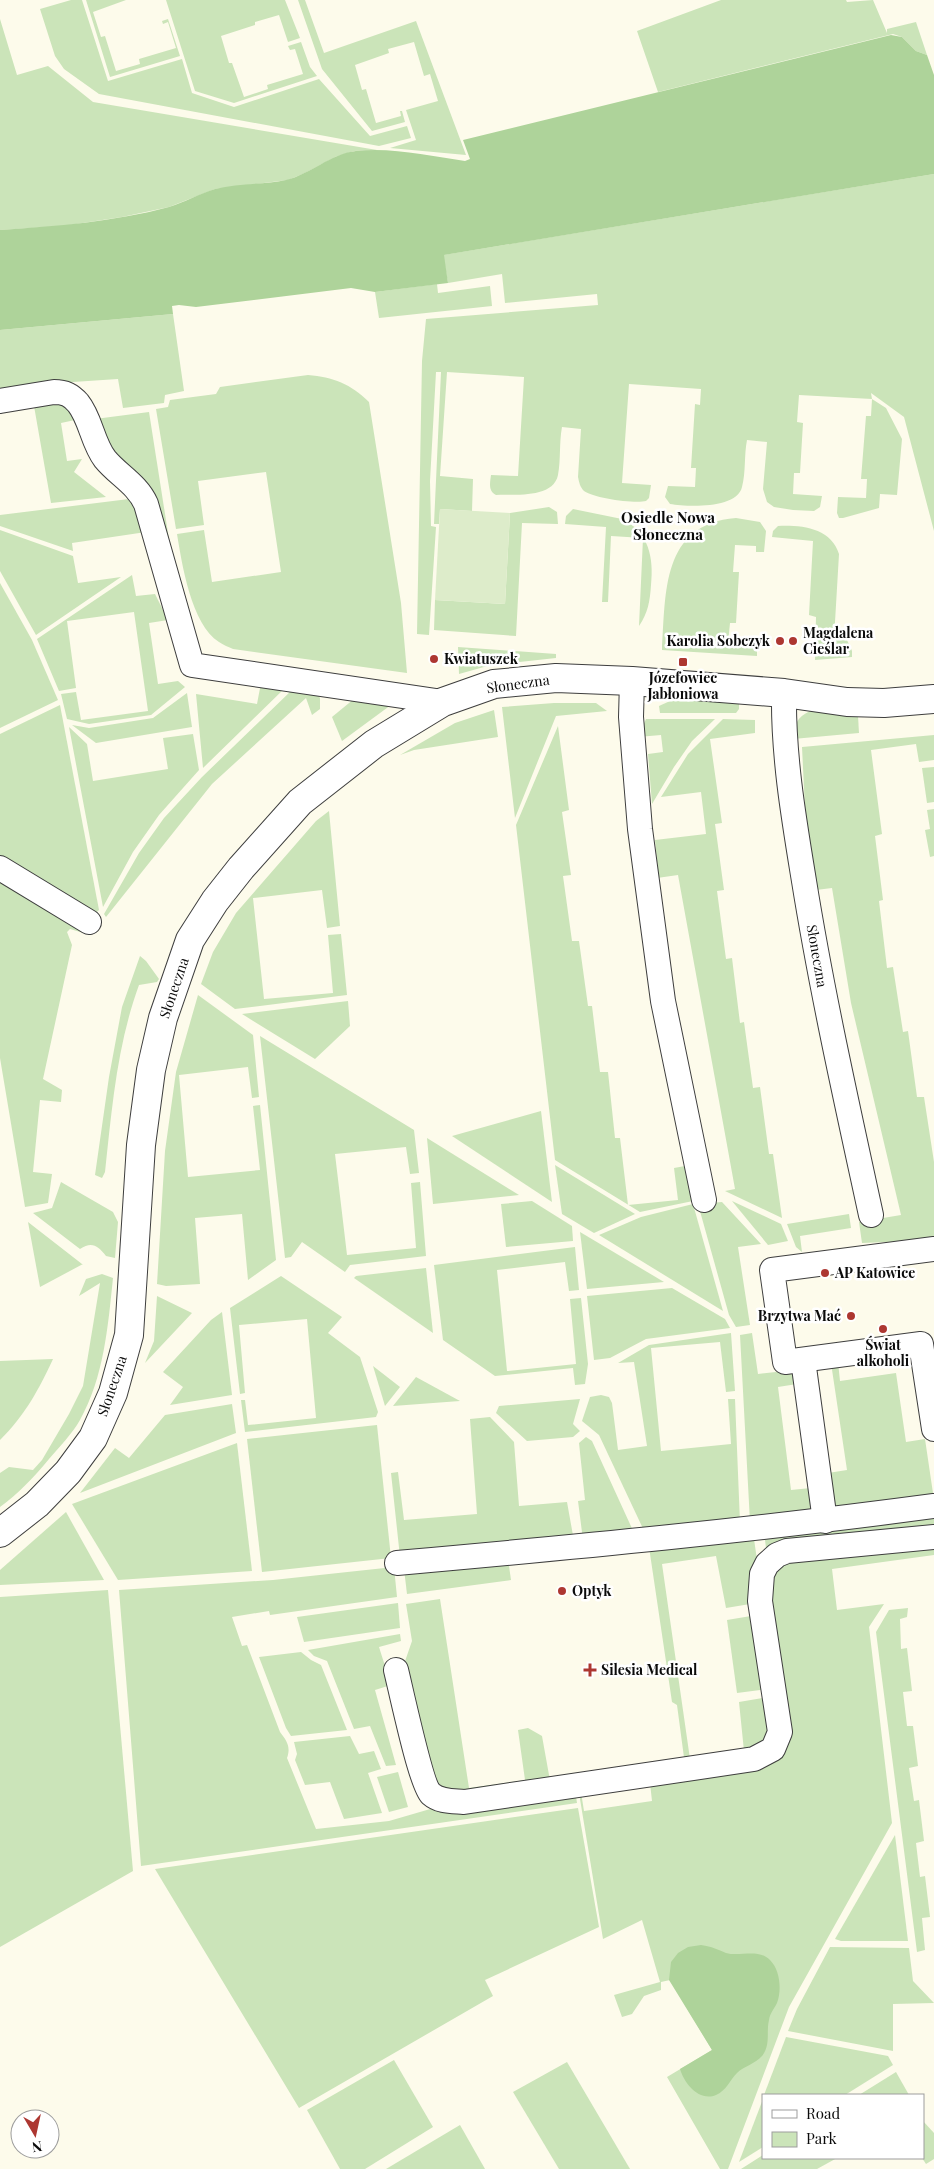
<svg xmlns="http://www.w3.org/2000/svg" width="934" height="2169" font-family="'Playfair Display',serif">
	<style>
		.green { fill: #cbe4b9 }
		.forest { fill: #aed39a }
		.pitch { fill: #ddecca }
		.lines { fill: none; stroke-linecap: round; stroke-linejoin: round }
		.minor-casing { stroke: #3e3e3e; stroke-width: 26 }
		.tertiary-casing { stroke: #3e3e3e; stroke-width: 30 }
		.minor { stroke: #fff; stroke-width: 24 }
		.tertiary { stroke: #fff; stroke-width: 28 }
		.poi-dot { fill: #ad3731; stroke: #fff; stroke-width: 2 }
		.labels { text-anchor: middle; stroke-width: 5; stroke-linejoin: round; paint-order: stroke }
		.poi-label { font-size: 14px; font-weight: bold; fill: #0b0b0b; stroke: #fff; text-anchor: start }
		.street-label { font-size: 14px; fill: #0b0b0b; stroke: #fff }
		.neighbourhood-label { font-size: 15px; font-weight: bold; fill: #0b0b0b; stroke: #fff }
	</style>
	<rect width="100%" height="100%" fill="#fdfbeb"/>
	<g class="green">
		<polygon points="71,0 82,0 108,81 182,59 192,93 234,107 319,79 370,136 407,126 411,138 379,146 99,94 64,69 55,56 40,9"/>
		<polygon points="86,0 126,0 93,12 101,37 105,36 116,71 140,64 139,59 176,48 168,22 163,24 162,21 168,19 180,56 110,77"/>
		<polygon points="166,0 285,0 300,38 288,42 279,15 255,22 255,25 221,36 229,63 232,63 244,97 268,89 267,85 303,74 295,49 290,50 288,46 301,42 310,67 317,76 234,103 195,91"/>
		<polygon points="298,0 305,0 324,53 416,21 466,155 390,148 416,140 406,110 438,101 430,74 424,76 414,42 388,49 389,53 355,65 362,90 366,89 376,123 401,116 400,111 402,111 405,122 372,131 322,69"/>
		<polygon points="721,0 846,0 847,2 873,0 887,33 887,29 916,22 927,55 916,51 902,37 893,34 658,92 637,31"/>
		<polygon points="0,19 17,75 48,66 93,102 377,150 354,151 335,157 305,173 288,180 215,189 169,207 122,217 63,226 0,230"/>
		<path d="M934 174V531L904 417 871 393 872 399 886 408 902 439 897 495 880 494 879 508 843 518H839L837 513 838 497 866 498 867 479H861L866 416H871L872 399 799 395 797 422 803 423 800 473H794L793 494 822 496 820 507 814 511 793 510 774 507 767 502 763 489 767 442 747 440C744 455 746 472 742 487 737 509 688 507 670 504L665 497 668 486 695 487 696 468H691L695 404 700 405 701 389 629 384 622 483 651 485 649 498 646 501C635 504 593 498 584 491 580 487 579 482 578 477L581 429 562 427C559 443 561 459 558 475 553 499 514 494 496 495 488 491 490 483 491 475L518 476 524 377 447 372 440 476 473 479 472 511 440 509 439 524H434L441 372H436L430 481 431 526 436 527 429 635 417 634 422 361 426 319 598 305 597 294 505 303 502 274 448 283 443 255Z"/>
		<polygon points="437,284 438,293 490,286 492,306 379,318 375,292"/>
		<polygon points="173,314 184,391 165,395 164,403 123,408 118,379 43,384 0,390 0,330"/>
		<path d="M308 375C333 377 351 384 369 402L401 603 407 673 233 649C229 647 223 645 219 642 191 624 182 564 177 534L204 530 212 582 281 572 266 472 198 481 204 525 176 529 156 409 168 407 170 400 216 394 220 387Z"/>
		<polygon points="63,397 75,420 61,423 67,461 82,459 74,472 106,497 51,503 34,406"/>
		<polygon points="149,412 176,584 108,454 95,419"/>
		<polygon points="129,499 139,509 146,532 72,543 73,551 0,526 0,515"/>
		<polygon points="549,507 557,512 558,524 522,523 516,636 434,630 435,600 505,604 510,513"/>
		<path d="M573 509 622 519C649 532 654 558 651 585 650 601 648 613 639 626L643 538 611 536 608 602H602L606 527 565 524 566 516Z"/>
		<path d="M736 518 760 522 766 531 764 552H756V546L735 545 733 572H739L736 623H730L728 643 757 645V656L662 650C666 593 661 524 736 518Z"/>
		<path d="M778 526C802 525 831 528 839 554L834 639 847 640 852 651V657L815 660 816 617 809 615 813 541 772 537 773 531Z"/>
		<polygon points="0,530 73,556 78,583 121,577 36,635 0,571"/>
		<polygon points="132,575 136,596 155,594 168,620 149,623 158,684 178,681 185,687 151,715 89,724 67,719 61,694 76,692 81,720 148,711 134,612 67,621 76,688 59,691 37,639"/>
		<polygon points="0,583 32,640 58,700 0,728"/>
		<polygon points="458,647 556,654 556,658 491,665 459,674"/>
		<polygon points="261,683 286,687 203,768 196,694 257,704"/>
		<polygon points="292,690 316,691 320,698 320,709 312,715 306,698 212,784 106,917 104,914 139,853 164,818 202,777"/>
		<polygon points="187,693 192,727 96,743 72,725 89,728 153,718"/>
		<polygon points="360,694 395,702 342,741 332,717"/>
		<polygon points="685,698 739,703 739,709 736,713 660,713 659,706 670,701"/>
		<polygon points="554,703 596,703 607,711 556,716 515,818 502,707"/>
		<polygon points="60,705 99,910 89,919 0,864 0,734"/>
		<polygon points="494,710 498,737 414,750 400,755 455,723"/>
		<path d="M810 711 858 716 859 733 793 739C793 726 797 717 810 711Z"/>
		<polygon points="646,719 715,719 692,741 674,767 652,804 648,754 663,752 661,735 638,737"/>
		<polygon points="723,719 755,720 755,733 710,739 722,823 715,824 724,890 717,891 726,959 732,958 740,1023 744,1022 753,1088 760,1087 769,1154 773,1154 782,1218 725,1191 735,1189 678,875 650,879 649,872 658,871 655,840 706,834 701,792 661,797 688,754"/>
		<polygon points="558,726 569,810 562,812 571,875 563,876 572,941 579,941 588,1006 592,1006 600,1072 608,1072 615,1138 620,1138 628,1205 678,1200 674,1168 685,1166 693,1201 640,1212 555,1160 516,825"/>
		<polygon points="69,727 87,744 93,781 168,769 163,738 193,734 199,770 159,815 133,852 103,907"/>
		<polygon points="934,735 934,760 919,762 916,744 871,750 882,834 875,836 883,900 879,901 887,968 893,967 903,1032 908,1031 917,1097 924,1097 934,1162 934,1240 862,1243 859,1222 901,1215 851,1003 832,888 816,890 806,830 802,747"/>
		<polygon points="934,767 934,802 927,803 922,768"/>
		<polygon points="934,809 934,856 930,857 925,830 930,829 927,810"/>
		<polygon points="329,811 340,926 327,928 322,890 253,898 264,999 333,993 328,935 341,934 347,995 235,1009 201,984 213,952 236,913 316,821"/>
		<polygon points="0,873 79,920 87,934 70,929 67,932 72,945 43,1079 62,1090 61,1102 40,1100 33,1172 52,1174 48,1203 25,1207 0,1058"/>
		<path d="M140 956 146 961 159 979 157 982 139 985C117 1045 112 1108 105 1172L102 1178 95 1175 109 1077 122 1007Z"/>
		<polygon points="198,995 253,1035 259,1097 252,1098 248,1067 179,1075 188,1177 260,1170 253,1106 260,1105 276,1260 248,1280 242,1214 195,1218 200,1284 166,1286 157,1284 165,1151 176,1072"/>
		<polygon points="348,1001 350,1026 315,1059 242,1014"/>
		<polygon points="260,1036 414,1130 419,1173 410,1174 406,1147 335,1154 347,1255 416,1248 411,1183 420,1182 426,1256 350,1265 345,1272 302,1242 291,1257 285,1258"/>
		<polygon points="541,1111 552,1202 452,1136"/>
		<polygon points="427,1138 519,1195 433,1204"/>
		<polygon points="555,1165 635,1214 594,1233 562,1214"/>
		<path d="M61 1182 113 1212 118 1222 115 1258 106 1256C98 1246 92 1241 80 1249L33 1213 52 1208Z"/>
		<polygon points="532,1201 572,1226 573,1241 506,1247 501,1204"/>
		<polygon points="732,1201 781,1224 788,1241 768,1245"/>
		<polygon points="722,1202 761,1244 738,1247 750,1325 736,1327 729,1315 698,1204"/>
		<polygon points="693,1204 723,1311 599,1235 641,1217"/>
		<polygon points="849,1214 851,1228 800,1236 802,1252 796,1247 787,1224"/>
		<polygon points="28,1222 82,1264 83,1264 40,1287"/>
		<polygon points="580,1232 664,1282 587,1289"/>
		<polygon points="575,1247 579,1290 569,1291 565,1262 497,1270 507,1371 576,1364 570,1299 581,1298 588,1364 585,1384 575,1385 573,1368 495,1376 443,1340 434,1265"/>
		<polygon points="426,1268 433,1333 354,1278 356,1276"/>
		<path d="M102 1274 113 1278C108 1326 104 1377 80 1420 72 1434 60 1446 49 1459 34 1477 19 1493 0 1507V1473L9 1467 33 1470 42 1460 69 1414 83 1386 100 1283 79 1296 86 1279Z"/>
		<polygon points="281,1276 342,1317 328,1333 360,1357 378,1412 376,1417 245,1432 241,1400 245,1400 248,1425 316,1418 307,1319 239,1325 245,1393 240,1394 230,1308"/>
		<polygon points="672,1288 725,1319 730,1328 646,1339 610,1358 594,1360 587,1296"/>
		<polygon points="157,1296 192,1313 145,1363 154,1341"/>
		<polygon points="222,1312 232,1395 170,1405 183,1387 163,1372 211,1320"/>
		<polygon points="731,1333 735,1391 726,1392 720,1342 651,1348 661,1451 731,1444 728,1399 735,1399 740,1523 646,1535 599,1435 582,1421 590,1397 601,1395 609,1397 612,1403 618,1450 647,1446 634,1362 618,1363 649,1345"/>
		<polygon points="752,1333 758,1374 794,1370 797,1384 778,1387 791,1490 811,1488 815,1515 750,1522 740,1335"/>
		<path d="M53 1359C38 1391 25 1415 0 1440V1361Z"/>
		<polygon points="838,1362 840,1381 896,1373 906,1442 925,1439 934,1500 833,1514 828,1473 847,1470 831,1363"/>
		<polygon points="373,1366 400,1387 385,1406"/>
		<polygon points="416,1377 460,1401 393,1406"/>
		<polygon points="580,1399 573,1424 580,1431 573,1437 527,1441 496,1413 499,1406"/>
		<polygon points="232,1404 236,1433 80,1493 115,1448 129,1458 165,1415"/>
		<polygon points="490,1417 514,1442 519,1506 567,1502 574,1541 400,1557 391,1473 398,1472 404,1520 477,1514 470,1419"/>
		<polygon points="377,1425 391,1558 262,1572 247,1439"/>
		<polygon points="586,1437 592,1441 635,1535 583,1540 578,1501 585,1500 579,1443"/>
		<polygon points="237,1443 252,1571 118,1580 72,1504"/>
		<polygon points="66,1512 104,1580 0,1585 0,1570"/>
		<polygon points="934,1513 934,1531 766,1548 764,1532"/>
		<polygon points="754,1539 759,1574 756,1603 726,1608 716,1556 662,1564 690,1759 744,1751 739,1702 769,1697 770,1745 685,1765 677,1705 672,1702 649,1547"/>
		<polygon points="934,1543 934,1555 832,1569 837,1610 884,1604 869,1627 892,1823 789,2007 728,2169 720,2169 667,2077 712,2050 670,1980 661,1982 661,1990 644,1996 632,2014 622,2017 614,1995 660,1982 642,1920 603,1939 579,1793 581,1792 584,1811 652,1801 650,1783 779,1749 768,1576 782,1560"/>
		<polygon points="508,1559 511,1580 407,1594 404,1569"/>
		<path d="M394 1567 397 1597 270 1615 269 1611 232 1617 242 1646 247 1645 280 1732C287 1741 291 1747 287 1758L316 1829 389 1821 444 1805 575 1790 577 1803 141 1866 119 1590 273 1580Z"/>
		<polygon points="108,1590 133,1871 0,1947 0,1597"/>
		<polygon points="440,1599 469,1788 525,1780 518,1730 528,1728 542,1736 549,1775 553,1783 463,1796 432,1789 402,1670 412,1641 406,1604"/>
		<polygon points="398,1603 400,1628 304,1642 297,1617"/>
		<polygon points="908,1608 907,1617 900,1619 901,1649 907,1648 912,1691 903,1692 907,1726 913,1726 918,1766 909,1768 914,1801 919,1800 924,1841 916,1843 920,1877 925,1876 930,1917 922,1918 925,1950 917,1952 876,1632 889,1610"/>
		<polygon points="757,1615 768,1689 737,1693 727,1620"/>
		<polygon points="400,1634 401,1641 379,1647 391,1685 375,1690 396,1765 386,1766 370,1726 354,1729 327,1661 314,1656 308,1650"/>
		<polygon points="301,1652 311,1660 321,1665 347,1730 291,1736 286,1728 259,1657"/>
		<polygon points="350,1736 359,1754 374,1751 381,1769 368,1773 382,1813 344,1819 330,1782 305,1785 295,1760 297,1754 294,1742"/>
		<polygon points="398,1772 408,1807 389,1812 377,1777"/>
		<polygon points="578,1808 599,1927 485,1980 493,1996 299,2108 155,1869"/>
		<polygon points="895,1835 908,1941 841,1941 835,1939"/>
		<polygon points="830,1947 909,1948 913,1981 934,2003 893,2004 893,2051 788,2031 797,2009"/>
		<polygon points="786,2037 888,2056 893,2065 845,2095 764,2095"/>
		<polygon points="394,2060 433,2127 365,2169 340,2169 307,2110"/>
		<polygon points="567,2062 630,2169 559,2169 513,2092"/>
		<polygon points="896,2072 909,2095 859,2095"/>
		<polygon points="763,2099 763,2147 739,2162"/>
		<polygon points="923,2121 934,2133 934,2159 926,2164 922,2158"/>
		<polygon points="460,2125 485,2169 386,2169"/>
		<polygon points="763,2155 763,2158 837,2158 817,2169 741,2169"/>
	</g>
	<g class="forest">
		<path d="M891 35 902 37 916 51 927 55 934 75V174L444 255 448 283 375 292 351 288 196 307 179 305 172 306 173 314 0 330V230C57 226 113 222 169 207 185 202 199 194 215 189 238 183 263 185 286 180 311 174 330 154 356 151 392 147 430 156 465 161L470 159 463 140Z"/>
		<path d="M701 1945C713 1947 716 1949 726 1953 740 1957 758 1948 770 1960 780 1970 782 1990 777 2003 774 2009 770 2013 769 2020 766 2032 771 2045 762 2056 755 2064 744 2066 737 2073 730 2080 726 2091 716 2095 699 2102 684 2083 680 2069L712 2050 669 1980 671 1962 678 1953 688 1947Z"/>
	</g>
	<polygon class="pitch" points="440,509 510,513 505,604 435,600"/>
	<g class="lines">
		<g class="minor-casing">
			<g id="minor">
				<path d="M0 401 54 392C65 392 71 395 78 403 91 419 92 442 105 459 118 475 137 484 146 504L192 665 443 702"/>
				<polyline points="632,681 631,717 640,829 663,1001 704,1200"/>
				<path d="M784 693C783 756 794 820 804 881 822 993 847 1104 871 1215"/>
				<polyline points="0,868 89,922"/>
				<polyline points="934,1249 772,1270 785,1362 921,1344 934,1429"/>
				<polyline points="803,1360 825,1521"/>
				<path d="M397 1563C576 1547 755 1530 934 1506"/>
				<path d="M396 1670C401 1690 421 1785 431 1794 440 1802 453 1801 464 1802L754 1759 773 1749 780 1732 760 1601 762 1574 767 1564 777 1555 787 1551 934 1537"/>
			</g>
		</g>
		<g class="tertiary-casing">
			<polyline id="tertiary" points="0,1533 37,1504 68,1472 93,1438 113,1393 129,1335 141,1145 151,1070 163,1018 190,940 215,901 241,868 300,802 374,744 443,702 494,684 556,678 632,681 784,693 847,702 884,703 934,699"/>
		</g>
		<use href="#minor" class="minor"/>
		<use href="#tertiary" class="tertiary"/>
	</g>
	<g class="poi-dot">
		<circle cx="780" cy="641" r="5"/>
		<circle cx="793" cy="641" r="5"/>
		<circle cx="434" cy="659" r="5"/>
		<rect x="678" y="657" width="10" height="10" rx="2.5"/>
		<circle cx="825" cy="1273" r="5"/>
		<circle cx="851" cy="1316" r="5"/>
		<circle cx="883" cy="1329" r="5"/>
		<circle cx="562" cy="1591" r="5"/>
		<path d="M587.5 1662.5h5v5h5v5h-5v5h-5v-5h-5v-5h5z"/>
	</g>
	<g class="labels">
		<g class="poi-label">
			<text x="803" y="638">Magdalena<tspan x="803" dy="16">Cieślar</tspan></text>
			<text x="770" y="646" text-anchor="end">Karolia Sobczyk</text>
			<text x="444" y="664">Kwiatuszek</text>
			<text x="683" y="683" text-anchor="middle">Józefowiec<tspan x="683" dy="16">Jabłoniowa</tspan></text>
			<text x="835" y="1278">AP Katowice</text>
			<text x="841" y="1321" text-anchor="end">Brzytwa Mać</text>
			<text x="883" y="1350" text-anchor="middle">Świat<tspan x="883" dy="16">alkoholi</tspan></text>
			<text x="572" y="1596">Optyk</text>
			<text x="601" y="1675">Silesia Medical</text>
		</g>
		<g class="street-label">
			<text transform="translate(518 684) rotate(-8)" y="5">Słoneczna</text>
			<text transform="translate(817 956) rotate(80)" y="5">Słoneczna</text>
			<text transform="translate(174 988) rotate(-71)" y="5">Słoneczna</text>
			<text transform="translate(112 1386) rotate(-71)" y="5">Słoneczna</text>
		</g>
		<g class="neighbourhood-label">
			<text x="668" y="523">Osiedle Nowa<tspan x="668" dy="17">Słoneczna</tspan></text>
		</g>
	</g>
	<rect x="762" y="2094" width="162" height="65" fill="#ffffff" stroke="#9d9d9d"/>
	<rect x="772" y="2110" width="25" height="8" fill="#ffffff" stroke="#9d9d9d"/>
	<text x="806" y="2119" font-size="15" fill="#0b0b0b">Road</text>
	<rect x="772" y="2132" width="25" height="15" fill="#cbe4b9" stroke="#9d9d9d"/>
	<text x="806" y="2144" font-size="15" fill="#0b0b0b">Park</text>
	<g transform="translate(35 2134) rotate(171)"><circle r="24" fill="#ffffff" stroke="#9d9d9d"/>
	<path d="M0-4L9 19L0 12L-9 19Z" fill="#ad3731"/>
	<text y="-8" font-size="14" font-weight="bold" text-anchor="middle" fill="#0b0b0b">N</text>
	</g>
</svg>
